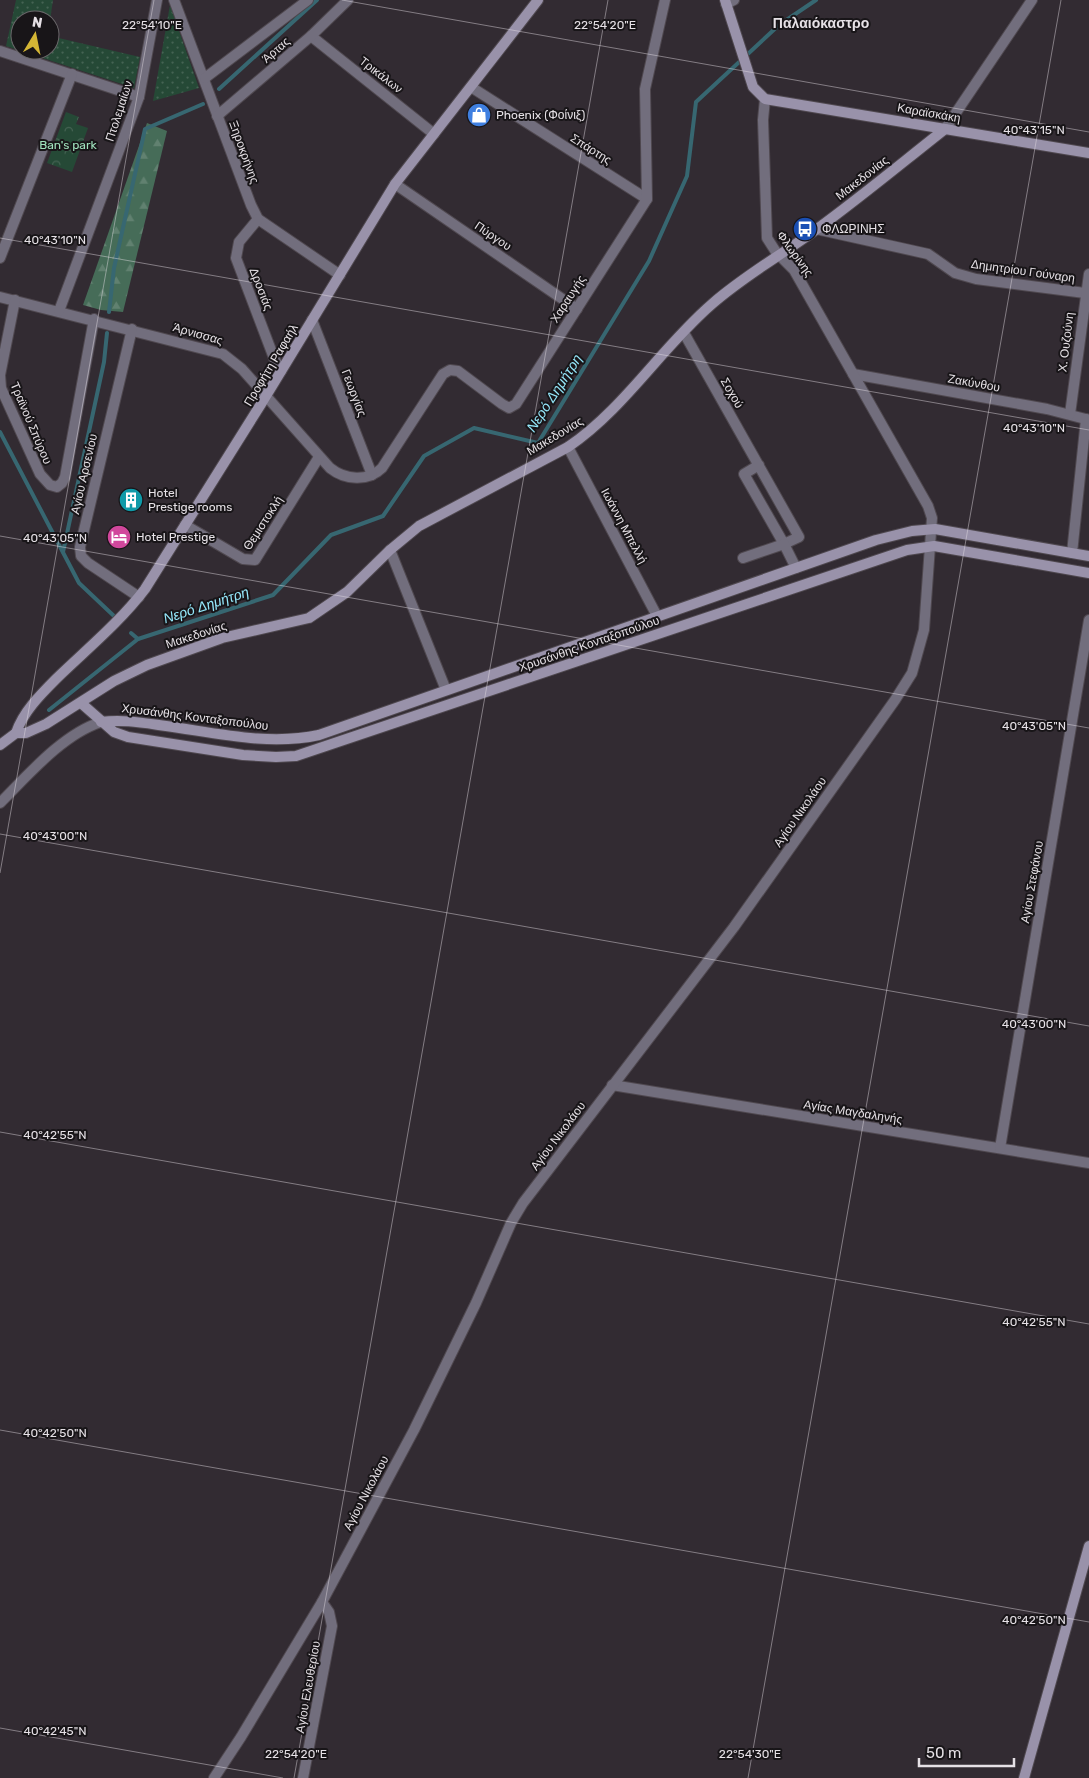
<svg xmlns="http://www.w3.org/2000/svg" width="1089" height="1778" font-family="Rubik,sans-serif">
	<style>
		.grass { fill: url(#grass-dots) }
		.forest { fill: url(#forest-firs) }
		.park { fill: url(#park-crowns) }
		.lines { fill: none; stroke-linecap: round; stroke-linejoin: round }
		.stream { stroke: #376771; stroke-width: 4 }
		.street-casing { stroke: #4f484f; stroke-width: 12 }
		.secondary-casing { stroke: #4f484f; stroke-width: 12 }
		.street { stroke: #726e7d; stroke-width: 10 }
		.secondary { stroke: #9992aa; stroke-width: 10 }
		.ticks { fill: none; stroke: #e6e1e6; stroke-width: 1; stroke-opacity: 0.45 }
		.labels { text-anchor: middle; stroke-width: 4; stroke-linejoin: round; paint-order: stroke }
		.street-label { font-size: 12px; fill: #e6e1e6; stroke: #181518 }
		.poi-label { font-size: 12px; fill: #e6e1e6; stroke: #181518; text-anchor: start }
		.park-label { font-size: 12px; fill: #a0e2bd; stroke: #181518 }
		.neighbourhood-label { font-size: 14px; font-weight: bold; fill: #e6e1e6; stroke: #181518 }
		.water-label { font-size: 14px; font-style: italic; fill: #95e8fb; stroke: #181518 }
		.ticks-label { font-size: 12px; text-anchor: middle; fill: #e6e1e6; stroke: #181518; stroke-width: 4; stroke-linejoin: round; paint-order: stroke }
	</style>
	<defs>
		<pattern id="grass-dots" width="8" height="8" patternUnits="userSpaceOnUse" patternTransform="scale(1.25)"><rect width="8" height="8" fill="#254936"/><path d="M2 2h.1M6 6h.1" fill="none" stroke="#456353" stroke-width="1.8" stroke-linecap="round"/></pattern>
		<pattern id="forest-firs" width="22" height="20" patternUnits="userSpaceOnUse" patternTransform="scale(1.25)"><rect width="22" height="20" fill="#466c58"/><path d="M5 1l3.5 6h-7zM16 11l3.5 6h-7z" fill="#618170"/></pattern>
		<pattern id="park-crowns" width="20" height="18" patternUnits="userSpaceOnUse" patternTransform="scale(1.25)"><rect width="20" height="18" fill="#254936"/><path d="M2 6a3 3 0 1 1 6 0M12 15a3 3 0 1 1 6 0" fill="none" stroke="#456353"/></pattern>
	</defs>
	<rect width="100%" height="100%" fill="#322b32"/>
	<g class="grass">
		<polygon points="16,0 53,0 50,20 20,20 20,50 50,50 50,36 140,57 134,88 6,46"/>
		<polygon points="170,5 199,88 153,101"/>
	</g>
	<polygon class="forest" points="147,123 167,131 123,312 101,310 83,305"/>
	<polygon class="park" points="66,112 79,117 76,124 88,128 72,172 47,163"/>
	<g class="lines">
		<g class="stream">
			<polyline points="219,89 317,0"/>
			<polyline points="109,312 114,268 145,129 203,104"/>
			<polyline points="0,432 79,583 115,617"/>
			<polyline points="63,552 104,362 107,333"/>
			<polyline points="131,633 138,639"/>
			<polyline points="49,710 138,639 273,595 331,535 383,516 424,456 474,428 538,443 649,261 687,176 696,102 779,25 816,0"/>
		</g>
		<g class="street-casing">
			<g id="street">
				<polyline points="174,0 251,205 258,219 340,275"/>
				<polyline points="726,4 734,0"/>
				<polyline points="311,36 434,134"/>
				<polyline points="0,51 139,97"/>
				<polyline points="205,78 308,0"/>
				<polyline points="471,87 647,199"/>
				<polyline points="217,116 311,36 348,0"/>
				<polyline points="945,129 1032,0"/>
				<polyline points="395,184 577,309"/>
				<polyline points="258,219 239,242 236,258 274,358 281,371"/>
				<polyline points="816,229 928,254 955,273 976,279 1085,293"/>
				<polyline points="0,258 72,74"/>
				<path d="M0 297 223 354 242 369 330 468C345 480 368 482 382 468L443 374 450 370 458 371 502 404 509 408 516 404 647 199 645 89 665 0"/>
				<polyline points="15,300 0,375 1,388 40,474 50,485 57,487 62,483 65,477 94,319"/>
				<polyline points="59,311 139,97 157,0"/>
				<polyline points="312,320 372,475"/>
				<polyline points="132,329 80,547 81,556 88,563 139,597"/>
				<polyline points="684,333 799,537 784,544 744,474 759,465"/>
				<polyline points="853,374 1047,409 1089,420"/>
				<polyline points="1070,414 1089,274"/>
				<polyline points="568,447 657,616"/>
				<polyline points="185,525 243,559 255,560 319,457"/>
				<polyline points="390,550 446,690"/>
				<polyline points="1072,553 1086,419"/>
				<polyline points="743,558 784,544 796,568"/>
				<path d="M0 803C28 775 63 734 101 722"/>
				<polyline points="612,1085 1089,1163"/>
				<polyline points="1000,1148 1089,620"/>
				<polyline points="214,1778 241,1737 322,1602 414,1430 476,1303 511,1223 523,1203 734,927 895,700 912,673 924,630 932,518 928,506 794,270 776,252 767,238 763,120 765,99"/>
				<polyline points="303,1778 332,1626 329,1612 322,1602"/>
			</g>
		</g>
		<g class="secondary-casing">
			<g id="secondary">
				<polyline points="725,0 753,87 765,99 1089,153"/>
				<polyline points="81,703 114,732 128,737 243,755 276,757 296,756 907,550 934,546 1089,573"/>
				<path d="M101 722C123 719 144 723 166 726 216 733 269 746 319 735L876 540 912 531 935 529 1089 556"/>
				<path d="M16 733H26L46 724 114 681 147 665 222 638 309 618 347 592 390 550 419 526 568 447C624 409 661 348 712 304 745 275 783 254 817 229 861 197 903 162 945 129"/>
				<path d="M16 733C23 712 40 695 56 679 86 650 120 622 145 589L261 404 395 184 538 0"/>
				<polyline points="0,745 16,733"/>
				<polyline points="1024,1778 1089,1546"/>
			</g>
		</g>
		<use href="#street" class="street"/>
		<use href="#secondary" class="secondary"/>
	</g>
	<path class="ticks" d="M342 0 1089 132M0 238 1089 430M0 536 1089 728M0 834 1089 1026M0 873 154 0M0 1132 1089 1324M0 1430 1089 1622M0 1728 283 1778M294 1778 608 0M748 1778 1061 0"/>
	<defs>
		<g id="shop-disc" transform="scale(1.25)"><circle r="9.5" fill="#3f7fe0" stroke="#181518"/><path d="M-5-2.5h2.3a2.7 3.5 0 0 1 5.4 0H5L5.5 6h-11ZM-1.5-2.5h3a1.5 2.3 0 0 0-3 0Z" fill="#fff"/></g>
		<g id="bus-disc" transform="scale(1.25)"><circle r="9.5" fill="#1a4fb4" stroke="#181518"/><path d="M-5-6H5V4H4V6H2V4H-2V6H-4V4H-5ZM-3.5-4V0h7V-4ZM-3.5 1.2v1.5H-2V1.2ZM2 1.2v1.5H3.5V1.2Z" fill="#fff"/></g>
		<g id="building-disc" transform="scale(1.25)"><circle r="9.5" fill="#0f9aa8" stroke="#181518"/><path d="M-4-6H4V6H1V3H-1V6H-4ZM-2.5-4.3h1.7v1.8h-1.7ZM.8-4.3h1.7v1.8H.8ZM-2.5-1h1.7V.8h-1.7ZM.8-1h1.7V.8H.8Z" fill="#fff"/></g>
		<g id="hotel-disc" transform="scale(1.25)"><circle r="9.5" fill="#d1479c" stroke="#181518"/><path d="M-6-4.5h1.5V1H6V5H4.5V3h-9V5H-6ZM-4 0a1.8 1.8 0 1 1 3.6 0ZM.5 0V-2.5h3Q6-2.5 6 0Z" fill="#fff"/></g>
	</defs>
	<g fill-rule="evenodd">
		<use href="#shop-disc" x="479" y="115"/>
		<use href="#bus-disc" x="805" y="229"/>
		<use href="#building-disc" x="131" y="500"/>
		<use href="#hotel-disc" x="119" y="537"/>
	</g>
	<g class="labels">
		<g class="street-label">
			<text transform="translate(276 50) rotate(-41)" y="4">Άρτας</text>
			<text transform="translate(381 75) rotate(38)" y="4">Τρικάλων</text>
			<text transform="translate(119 111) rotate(-72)" y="4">Πτολεμαίων</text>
			<text transform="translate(929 113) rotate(10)" y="4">Καραϊσκάκη</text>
			<text transform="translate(591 149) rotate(32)" y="4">Σπάρτης</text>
			<text transform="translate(244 152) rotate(70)" y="4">Ξηροκρήνης</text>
			<text transform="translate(862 178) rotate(-38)" y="4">Μακεδονίας</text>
			<text transform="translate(493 236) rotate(34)" y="4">Πύργου</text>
			<text transform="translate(795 254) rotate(54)" y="4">Φλωρίνης</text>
			<text transform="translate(1023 271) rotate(8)" y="4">Δημητρίου Γούναρη</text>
			<text transform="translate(261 289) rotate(69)" y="4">Δροσιάς</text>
			<text transform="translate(568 299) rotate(-57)" y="4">Χαραυγής</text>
			<text transform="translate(198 334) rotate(16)" y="4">Άρνισσας</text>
			<text transform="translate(1066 342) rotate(-83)" y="4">Χ. Ουζούνη</text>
			<text transform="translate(271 365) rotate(-59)" y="4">Προφήτη Ραφαήλ</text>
			<text transform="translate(974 383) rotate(10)" y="4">Ζακύνθου</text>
			<text transform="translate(354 393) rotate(69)" y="4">Γεωργίας</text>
			<text transform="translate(732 393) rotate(60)" y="4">Σοχού</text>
			<text transform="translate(31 423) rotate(67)" y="4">Τραϊνού Σπύρου</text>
			<text transform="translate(555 436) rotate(-31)" y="4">Μακεδονίας</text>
			<text transform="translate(84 474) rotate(-77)" y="4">Αγίου Αρσενίου</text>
			<text transform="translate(263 523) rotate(-57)" y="4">Θεμιστοκλή</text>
			<text transform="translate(624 526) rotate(62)" y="4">Ιωάννη Μπελλή</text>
			<text transform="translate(196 635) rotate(-18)" y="4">Μακεδονίας</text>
			<text transform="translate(589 644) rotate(-19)" y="4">Χρυσάνθης Κονταξοπούλου</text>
			<text transform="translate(195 717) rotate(7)" y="4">Χρυσάνθης Κονταξοπούλου</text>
			<text transform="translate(800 812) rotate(-55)" y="4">Αγίου Νικολάου</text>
			<text transform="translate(1032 882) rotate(-80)" y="4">Αγίου Στεφάνου</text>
			<text transform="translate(853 1112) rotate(9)" y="4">Αγίας Μαγδαληνής</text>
			<text transform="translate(558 1136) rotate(-53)" y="4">Αγίου Νικολάου</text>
			<text transform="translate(366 1493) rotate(-62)" y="4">Αγίου Νικολάου</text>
			<text transform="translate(308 1687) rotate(-80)" y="4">Αγίου Ελευθερίου</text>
		</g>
		<g class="poi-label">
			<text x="496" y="119">Phoenix (Φοίνιξ)</text>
			<text x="822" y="233">ΦΛΩΡΙΝΗΣ</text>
			<text x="148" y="497">Hotel<tspan x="148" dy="14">Prestige rooms</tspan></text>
			<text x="136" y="541">Hotel Prestige</text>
		</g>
		<g class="park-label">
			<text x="68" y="149">Ban's park</text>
		</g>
		<g class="neighbourhood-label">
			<text x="821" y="28">Παλαιόκαστρο</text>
		</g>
		<g class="water-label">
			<text transform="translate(554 393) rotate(-57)" y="5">Νερό Δημήτρη</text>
			<text transform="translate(206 605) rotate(-18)" y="5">Νερό Δημήτρη</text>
		</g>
	</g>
	<g class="ticks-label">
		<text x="152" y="29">22°54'10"E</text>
		<text x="605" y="29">22°54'20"E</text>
		<text x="1034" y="134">40°43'15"N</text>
		<text x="55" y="244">40°43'10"N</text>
		<text x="1034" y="432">40°43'10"N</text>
		<text x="55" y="542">40°43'05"N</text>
		<text x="1034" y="730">40°43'05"N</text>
		<text x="55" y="840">40°43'00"N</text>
		<text x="1034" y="1028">40°43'00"N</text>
		<text x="55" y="1139">40°42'55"N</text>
		<text x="1034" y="1326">40°42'55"N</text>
		<text x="55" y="1437">40°42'50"N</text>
		<text x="1034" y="1624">40°42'50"N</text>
		<text x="55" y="1735">40°42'45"N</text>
		<text x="296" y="1758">22°54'20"E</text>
		<text x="750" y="1758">22°54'30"E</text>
	</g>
	<g transform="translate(35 35) rotate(10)"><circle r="24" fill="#181518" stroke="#6a676a"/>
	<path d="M0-4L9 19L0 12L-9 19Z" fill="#d4b635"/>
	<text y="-8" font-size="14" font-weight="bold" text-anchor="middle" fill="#e6e1e6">N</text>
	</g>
	<path d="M919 1758v8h95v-8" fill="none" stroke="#e6e1e6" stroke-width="2.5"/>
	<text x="926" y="1758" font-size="15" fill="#e6e1e6" stroke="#181518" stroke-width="4" paint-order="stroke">50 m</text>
</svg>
